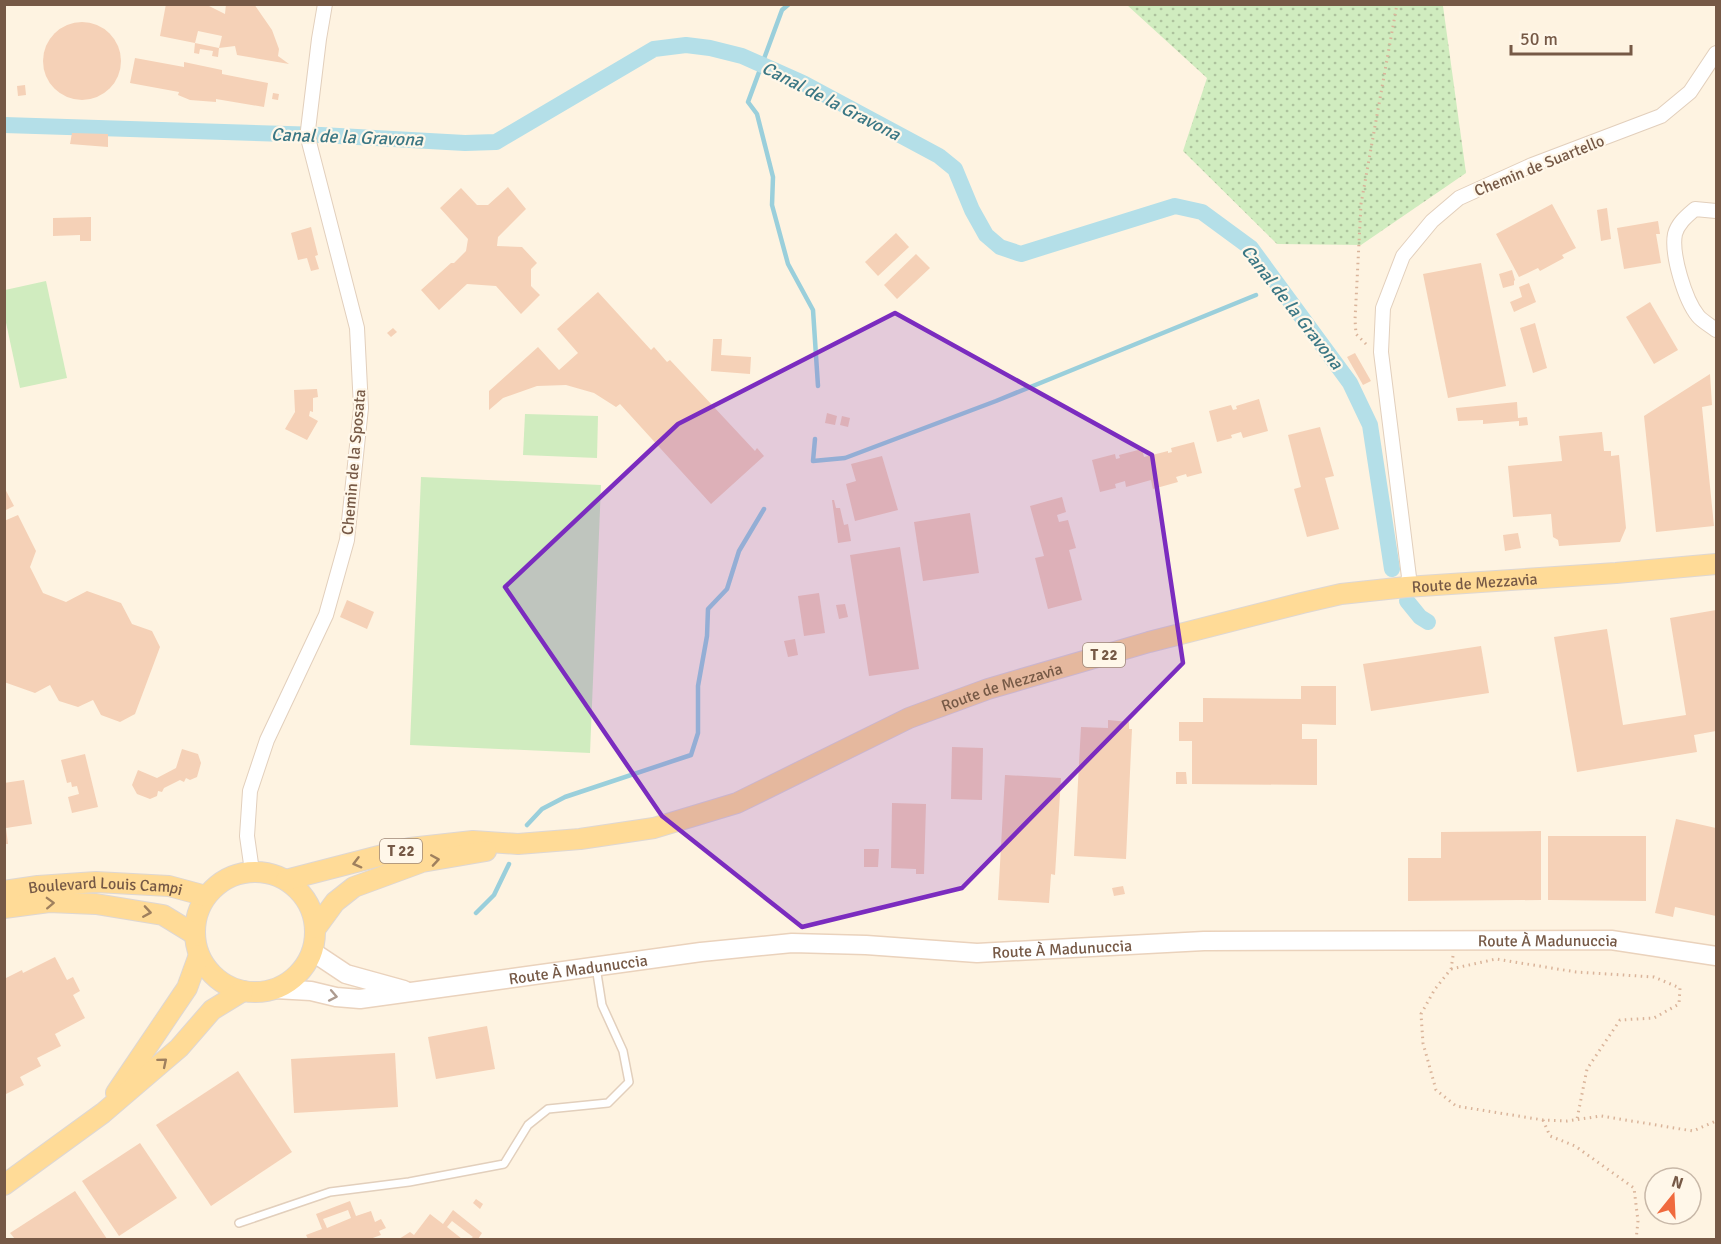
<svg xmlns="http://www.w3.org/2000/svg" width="1721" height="1244" font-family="Signika,sans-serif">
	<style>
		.grass { fill: url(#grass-dots) }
		.park { fill: #d0ecbf }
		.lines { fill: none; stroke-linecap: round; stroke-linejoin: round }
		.stream { stroke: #9acfdb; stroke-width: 4.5 }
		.canal { stroke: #b4dfe8; stroke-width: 16 }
		.building { fill: #f5d1b7; fill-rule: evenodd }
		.service-casing { stroke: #e2cfbc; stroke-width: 10 }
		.minor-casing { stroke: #e2cfbc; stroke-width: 16 }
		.secondary-casing { stroke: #ead2bc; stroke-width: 21 }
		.primary-casing { stroke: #ded7d3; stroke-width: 22 }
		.path { stroke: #dab49a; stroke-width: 3; stroke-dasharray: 1.5 4.5; stroke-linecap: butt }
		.service { stroke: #fff; stroke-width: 7 }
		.minor { stroke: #fff; stroke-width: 14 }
		.secondary { stroke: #fff; stroke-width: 18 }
		.primary { stroke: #ffdb97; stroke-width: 20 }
		.oneway { stroke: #9f805e }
		.oneway2 { stroke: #ad9b90 }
		.marked { fill: #7b2cbf; fill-opacity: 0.2; stroke: #7b2cbf; stroke-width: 4.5; stroke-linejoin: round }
		.labels { text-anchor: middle; stroke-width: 4.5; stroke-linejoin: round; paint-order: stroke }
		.shield { fill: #fff7e9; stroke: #9f8877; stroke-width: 1.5 }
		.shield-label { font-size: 15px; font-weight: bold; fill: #765946 }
		.street-label { font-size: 16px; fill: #765946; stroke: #fff7e9 }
		.water-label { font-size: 18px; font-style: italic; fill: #3b7784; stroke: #fff7e9 }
	</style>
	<defs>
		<pattern id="grass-dots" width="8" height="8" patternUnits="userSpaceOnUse" patternTransform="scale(1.5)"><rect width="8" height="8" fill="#d0ecbf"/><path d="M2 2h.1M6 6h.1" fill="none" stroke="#adc29d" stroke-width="1.8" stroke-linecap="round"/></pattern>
	</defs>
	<rect width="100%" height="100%" fill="#fef3e1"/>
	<polygon class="grass" points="1127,5 1447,5 1443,6 1466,173 1361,245 1277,244 1183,151 1207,78"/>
	<g class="park">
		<polygon points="46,281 67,378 20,388 5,318 5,290"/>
		<polygon points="525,414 598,416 597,458 523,455"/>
		<polygon points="421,477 601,485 590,753 410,745"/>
	</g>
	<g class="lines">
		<g class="stream">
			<polyline points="789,4 782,10 748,102 757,114 773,177 772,205 788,264 813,310 818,386"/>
			<polyline points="815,439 813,461 845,458 996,401 1256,295"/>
			<polyline points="527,825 542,809 565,797 691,755 698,733 698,686 707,636 708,609 727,589 739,551 764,509"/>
			<polyline points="476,913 494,895 509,864"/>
		</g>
		<g class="canal">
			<polyline points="4,125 321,135 465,143 496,142 654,49 686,45 710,48 742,56 803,83 939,156 955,169 972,210 986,235 1000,247 1021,254 1175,206 1202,212 1251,248 1350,383 1370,425 1392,569"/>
			<polyline points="1407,601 1420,617 1428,622"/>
		</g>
	</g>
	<g class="building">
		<polygon points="166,4 205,4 225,14 226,4 254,4 272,30 279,49 278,56 289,64 237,55 235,46 219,48 222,36 198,31 195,43 160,36"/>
		<circle cx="82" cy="61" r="39"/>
		<polygon points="195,43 219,48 218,57 212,56 213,51 200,49 199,54 194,53"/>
		<polygon points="135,58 184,67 184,62 222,70 222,74 268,83 264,107 216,99 216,102 190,100 178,95 179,92 130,83"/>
		<polygon points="25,85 26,95 18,96 17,86"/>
		<polygon points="273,93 279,94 278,100 272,99"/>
		<polygon points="72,133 108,134 108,147 70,144"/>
		<polygon points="508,187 526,209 498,237 497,246 522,247 537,263 531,269 531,286 540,295 521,314 496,286 467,284 439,310 421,290 451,263 454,263 466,251 468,239 440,208 461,188 477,205 488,205"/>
		<polygon points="1552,204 1576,248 1562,255 1564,258 1540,271 1538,268 1519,277 1496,234"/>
		<polygon points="1607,208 1611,239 1601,241 1597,210"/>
		<polygon points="91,217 91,241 80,241 80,235 53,236 53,218"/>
		<polygon points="1658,221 1660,234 1656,234 1661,263 1624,269 1617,228"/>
		<polygon points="311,227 318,255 315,256 319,269 311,271 307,258 298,260 291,233"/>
		<polygon points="896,233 909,247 878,276 865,262"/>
		<polygon points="916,254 930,268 897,299 884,285"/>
		<polygon points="1481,263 1506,386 1448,398 1423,274"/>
		<polygon points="1512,270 1515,280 1514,281 1514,285 1503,288 1499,274"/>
		<polygon points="1529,283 1536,302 1514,312 1510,302 1522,297 1519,287"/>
		<polygon points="598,292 651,350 654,347 667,362 670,360 755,451 757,448 764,456 711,504 620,404 616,407 594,393 566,385 537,386 503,398 489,410 489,391 538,347 559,370 578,353 557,329"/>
		<polygon points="1650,302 1678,350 1654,364 1626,317"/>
		<polygon points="1535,323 1547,368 1533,373 1520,328"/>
		<polygon points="393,328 397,332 391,337 387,333"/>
		<polygon points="713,339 722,339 721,355 751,357 750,374 711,371"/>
		<polygon points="1355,353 1371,381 1363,385 1347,357"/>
		<polygon points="1710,374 1712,405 1702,407 1714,526 1656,532 1644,416"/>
		<polygon points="317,389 318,397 313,398 313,412 310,411 309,416 318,421 307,440 285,429 295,412 294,390"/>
		<polygon points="1259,399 1268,431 1243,438 1241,432 1231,435 1232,438 1217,442 1209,411 1231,405 1233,410 1237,409 1236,406"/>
		<polygon points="1517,402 1518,418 1527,417 1528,425 1519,426 1519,421 1483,424 1483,420 1458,421 1456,408"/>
		<polygon points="827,413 837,416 835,425 825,423"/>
		<polygon points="842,416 850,418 848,427 840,425"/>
		<polygon points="1320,427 1334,476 1325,478 1339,529 1307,537 1294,489 1301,487 1288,435"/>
		<polygon points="1602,432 1604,451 1611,451 1611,456 1619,455 1626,528 1620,542 1559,546 1558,540 1553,537 1551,514 1513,517 1508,466 1562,461 1559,436"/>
		<polygon points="1194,442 1202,473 1187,477 1186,474 1176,477 1178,482 1153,489 1151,480 1126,487 1125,481 1115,484 1116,488 1100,492 1092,460 1115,454 1116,459 1120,458 1119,455 1142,449 1144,457 1168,451 1168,453 1172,452 1171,448"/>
		<polygon points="882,456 898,510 855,521 846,484 856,481 851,464"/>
		<polygon points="4,487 14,506 4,511"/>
		<polygon points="1062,497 1066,512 1057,515 1059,522 1068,520 1076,548 1069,550 1082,600 1048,609 1035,558 1044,556 1030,506"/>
		<polygon points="832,500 834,500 836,508 840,508 844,525 848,524 851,541 838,543"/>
		<polygon points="970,513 979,573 923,581 914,522"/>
		<polygon points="18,515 36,551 30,567 43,593 66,602 87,591 121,603 132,624 152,631 160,647 135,714 120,722 101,715 93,700 78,707 59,701 50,685 35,693 4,682 4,521"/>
		<polygon points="1518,533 1521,548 1505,551 1503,535"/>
		<polygon points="900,547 919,669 869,676 850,555"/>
		<polygon points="819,593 825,633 804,636 798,596"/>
		<polygon points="347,600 374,612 367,629 340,617"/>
		<polygon points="845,604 848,617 839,619 836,605"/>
		<polygon points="1716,610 1716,731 1694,735 1697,752 1577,772 1554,637 1607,629 1623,725 1686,715 1670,618"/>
		<polygon points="795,639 798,655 788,657 784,641"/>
		<polygon points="1481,646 1489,693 1371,711 1363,664"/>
		<polygon points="1301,686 1336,686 1336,725 1302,724 1302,739 1317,739 1317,785 1192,784 1192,741 1179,741 1179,722 1203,722 1203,698 1301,699"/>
		<polygon points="1108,720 1129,722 1129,729 1132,729 1126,859 1074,856 1081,727 1108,728"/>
		<polygon points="952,747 983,748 982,800 951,799"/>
		<polygon points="182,749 198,754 201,763 197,777 190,780 186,778 184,782 180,780 164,788 162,792 158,791 157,796 150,799 137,794 132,785 138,770 157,778 176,768"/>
		<polygon points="85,754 98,807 72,813 68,797 79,794 77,786 72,787 71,782 67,783 61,760"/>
		<polygon points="1176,772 1186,772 1187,784 1176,784"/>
		<polygon points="1005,775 1061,778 1055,875 1051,874 1049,903 998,900"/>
		<polygon points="24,780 32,824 6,828 8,844 4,844 4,783"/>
		<polygon points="892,803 926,804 924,874 916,874 916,869 891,868"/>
		<polygon points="1676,819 1716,828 1716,916 1675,907 1673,917 1655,913"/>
		<polygon points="1541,831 1541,900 1408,901 1408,858 1441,858 1441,832"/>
		<polygon points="1548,836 1646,836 1646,901 1548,900"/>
		<polygon points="864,849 879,849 878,867 864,867"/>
		<polygon points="1123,886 1125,894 1114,896 1112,888"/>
		<polygon points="55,957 67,980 73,977 80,991 73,995 85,1018 55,1034 61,1046 37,1058 41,1066 20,1077 24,1085 4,1095 4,979 22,970 23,973"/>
		<polygon points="487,1026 495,1069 436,1079 428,1037"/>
		<polygon points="395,1053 398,1107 294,1113 291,1059"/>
		<polygon points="238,1071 292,1152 211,1206 156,1125"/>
		<polygon points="140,1143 177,1198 119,1236 82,1181"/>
		<polygon points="75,1191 107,1239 15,1239 10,1233"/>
		<polygon points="476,1199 483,1204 480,1209 473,1203"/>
		<path d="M350 1201 356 1216 371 1211 375 1222 381 1219 386 1228 379 1231 381 1235 370 1239H308L306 1235 322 1229 316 1214ZM348 1210 351 1218 327 1228 323 1219Z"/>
		<polygon points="453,1210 482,1233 478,1239 470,1239 473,1237 452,1221 447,1227 462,1239 399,1239 410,1232 414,1235 430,1214 443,1224"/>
	</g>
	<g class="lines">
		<g class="service-casing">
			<polyline id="service" points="239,1223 330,1192 409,1182 504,1164 528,1125 548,1109 608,1103 629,1082 623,1051 602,1005 596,967"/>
		</g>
		<g class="minor-casing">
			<g id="minor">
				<path d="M1716 211 1695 209C1687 216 1678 223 1675 234 1671 254 1685 300 1698 316 1702 321 1711 326 1716 330"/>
				<polyline points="1406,587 1409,577 1381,352 1383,308 1403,256 1432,221 1459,198 1532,165 1661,116 1690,92 1716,53"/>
				<polyline points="252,871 247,836 250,791 267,740 326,615 347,540 361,408 357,328 309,142 308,130 319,39 325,4"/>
			</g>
		</g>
		<g class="secondary-casing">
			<g id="secondary">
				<polyline points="313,952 346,974 404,990"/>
				<path id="s1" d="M275 989 311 991 336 997 360 999 701 952 792 943 866 945 977 953 1204 941 1611 940 1716 956"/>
			</g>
		</g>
		<g class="primary-casing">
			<g id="primary">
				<circle cx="255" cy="932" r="60"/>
				<path id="s2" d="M286 880 410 848 473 841 518 844 580 839 654 828 737 803 909 718 988 689 1149 642 1302 603 1341 594 1406 587 1616 573 1716 564"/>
				<path id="s3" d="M4 891 38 886 96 882 169 886 206 896"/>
				<polyline points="4,908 49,902 96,904 163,915 194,934"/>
				<polyline points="316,928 335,902 354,887 422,862 486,851"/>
				<polyline points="116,1093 187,988 199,955"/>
				<polyline points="4,1185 103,1113 179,1048 212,1010 243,991"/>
			</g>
		</g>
		<g class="path">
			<polyline points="1366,344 1356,334 1355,320 1361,204 1397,4"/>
			<polyline points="1453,956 1451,969 1435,989 1421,1014 1423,1043 1436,1090 1456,1106 1543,1120 1567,1121 1601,1116 1693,1131 1716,1121"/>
			<polyline points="1451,969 1496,959 1576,972 1654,977 1680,988 1679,1004 1654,1018 1620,1020 1587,1069 1577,1119"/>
			<polyline points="1543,1120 1550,1136 1575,1146 1634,1188 1638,1221 1636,1240"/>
		</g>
		<use href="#service" class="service"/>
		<use href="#minor" class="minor"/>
		<use href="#secondary" class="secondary"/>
		<use href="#primary" class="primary"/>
	</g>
	<defs><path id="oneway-chevron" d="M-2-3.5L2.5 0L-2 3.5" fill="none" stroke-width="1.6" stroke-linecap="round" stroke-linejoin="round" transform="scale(1.5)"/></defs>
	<g class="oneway">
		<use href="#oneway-chevron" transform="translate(435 860) rotate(-9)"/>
		<use href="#oneway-chevron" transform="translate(357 863) rotate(165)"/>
		<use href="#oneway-chevron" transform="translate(50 903) rotate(-2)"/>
		<use href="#oneway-chevron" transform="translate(147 912) rotate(9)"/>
		<use href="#oneway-chevron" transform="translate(163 1062) rotate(-40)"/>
	</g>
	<use class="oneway2" href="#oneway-chevron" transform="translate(333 996) rotate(11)"/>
	<path class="marked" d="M895 313 1152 455 1183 663 962 888 802 927 662 816 505 587 678 424Z"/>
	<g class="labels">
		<g class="shield">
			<rect x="1083" y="643" width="42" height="24" rx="4.5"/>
			<rect x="380" y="839" width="42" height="24" rx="4.5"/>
		</g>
		<g class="shield-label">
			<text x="1104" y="660">T 22</text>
			<text x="401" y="856">T 22</text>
		</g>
		<g class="street-label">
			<text transform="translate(1539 165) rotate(-22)" y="6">Chemin de Suartello</text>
			<text transform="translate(353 462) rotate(-85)" y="6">Chemin de la Sposata</text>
			<text dy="6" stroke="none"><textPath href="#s2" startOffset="1236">Route de Mezzavia</textPath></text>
			<text dy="6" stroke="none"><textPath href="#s2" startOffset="750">Route de Mezzavia</textPath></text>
			<text dy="6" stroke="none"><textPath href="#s3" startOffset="102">Boulevard Louis Campi</textPath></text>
			<text dy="6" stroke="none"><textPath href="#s1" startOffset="1278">Route À Madunuccia</textPath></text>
			<text dy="6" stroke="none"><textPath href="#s1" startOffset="792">Route À Madunuccia</textPath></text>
			<text dy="6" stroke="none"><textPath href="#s1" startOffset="306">Route À Madunuccia</textPath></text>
		</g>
		<g class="water-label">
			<text transform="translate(831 101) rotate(27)" y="6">Canal de la Gravona</text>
			<text transform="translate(347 137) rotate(2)" y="6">Canal de la Gravona</text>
			<text transform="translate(1292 307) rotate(52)" y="6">Canal de la Gravona</text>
		</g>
	</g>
	<rect width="1721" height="1244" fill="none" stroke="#765946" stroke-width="12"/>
	<g transform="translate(1673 1196) rotate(18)"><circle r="28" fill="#fff7e9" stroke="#c8b8a8" stroke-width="1.5"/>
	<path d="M0-4.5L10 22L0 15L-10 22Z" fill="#f06a3e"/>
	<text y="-9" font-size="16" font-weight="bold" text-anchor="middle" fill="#765946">N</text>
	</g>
	<path d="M1511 45v9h120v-9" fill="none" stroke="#765946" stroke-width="3"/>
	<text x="1520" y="45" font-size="18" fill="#765946" stroke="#fff7e9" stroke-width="4.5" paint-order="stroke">50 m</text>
</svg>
